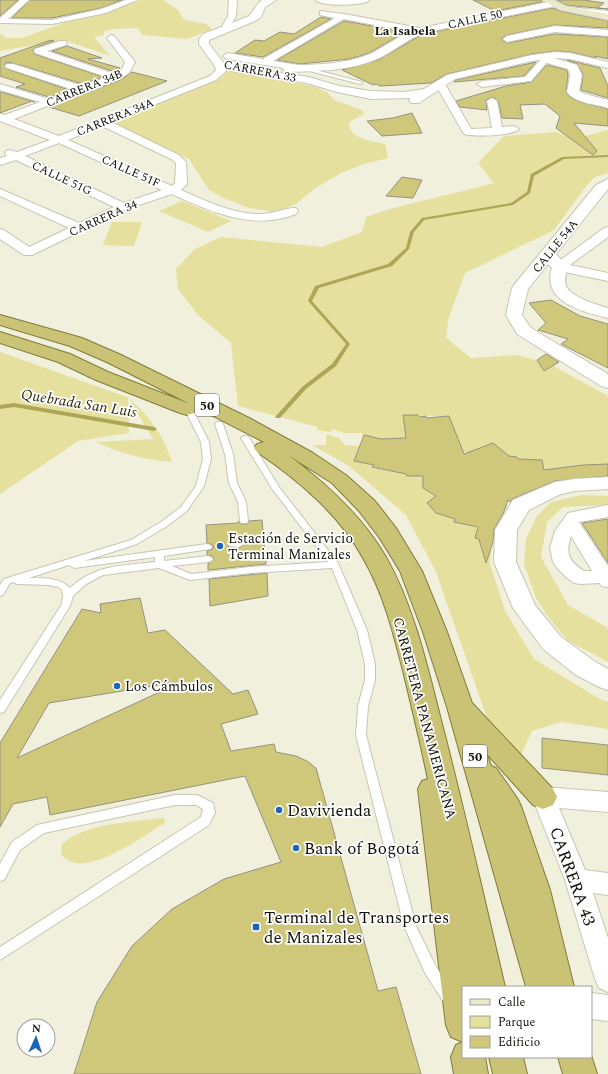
<svg xmlns="http://www.w3.org/2000/svg" width="608" height="1074" font-family="Spectral,serif">
	<style>
		.green { fill: #e5e09d }
		.lines { fill: none; stroke-linecap: round; stroke-linejoin: round }
		.stream { fill: #ada658; fill-rule: evenodd }
		.building { fill: #cfc87a; stroke: #949280; fill-rule: evenodd }
		.service-casing { stroke: #c7c6b3; stroke-width: 2 }
		.minor-casing { stroke: #c7c6b3; stroke-width: 2 }
		.tertiary-casing { stroke: #c7c6b3; stroke-width: 2 }
		.secondary-casing { stroke: #c7c6b3; stroke-width: 2 }
		.trunk-casing { stroke: #807b3a; stroke-width: 2 }
		.service { fill: #fff; fill-rule: evenodd }
		.minor { fill: #fff; fill-rule: evenodd }
		.tertiary { fill: #fff; fill-rule: evenodd }
		.secondary { fill: #ebe8cc; fill-rule: evenodd }
		.trunk { fill: #cac376; fill-rule: evenodd }
		.poi-dot { fill: #1d66b6; stroke: #fff; stroke-width: 1.5 }
		.labels { text-anchor: middle; stroke-width: 3.5; stroke-linejoin: round; paint-order: stroke }
		.far-street-label { font-size: 12px; fill: #101009; stroke: #fff }
		.far-neighbourhood-label { font-size: 13px; font-weight: bold; fill: #101009; stroke: #fff }
		.shield { fill: #fff; stroke: #585853; stroke-width: 1 }
		.shield-label { font-size: 13px; font-weight: bold; fill: #101009 }
		.poi-label { font-size: 14px; fill: #101009; stroke: #fff; text-anchor: start }
		.street-label { font-size: 14px; fill: #101009; stroke: #fff }
		.water-label { font-size: 15px; font-style: italic; fill: #2f2c08; stroke: #fff }
		.near-poi-label { font-size: 17px; fill: #101009; stroke: #fff; text-anchor: start }
		.near-street-label { font-size: 17px; fill: #101009; stroke: #fff }
	</style>
	<rect width="100%" height="100%" fill="#f1f0dc"/>
	<g class="green">
		<polygon points="141,0 163,0 178,10 184,20 206,24 212,29 187,39 142,35 138,28 114,29 104,31 104,35 94,37 110,56 64,40 0,51 0,34 6,38 22,38 66,22 105,13"/>
		<path d="M226 69 245 74 313 86 327 92 334 100 362 110 364 114 349 122C348 139 372 141 385 144L388 158 364 164 341 173 314 189 296 204 276 212 249 208 223 198 209 190 189 159 110 122 223 77Z"/>
		<path d="M608 130V173L595 177 587 185 554 230 465 273 448 320 446 338 471 358 517 355 550 364 608 396V464L585 469V464L545 471 542 460 518 459 517 457 473 458 460 449 449 416C433 417 419 415 403 415L406 438 381 439 362 435V433H344L333 429 330 432 317 430 318 427 238 406 231 343 198 315 178 289 176 269 195 249 221 237 322 247 362 232 366 217C408 202 452 195 494 183L478 163 504 136 556 132 574 139Z"/>
		<polygon points="182,201 231,221 208,232 159,211"/>
		<polygon points="112,222 142,222 134,246 103,245"/>
		<path d="M0 352 127 397C148 414 164 436 172 462 144 460 122 454 96 442L153 439 128 397 129 433 78 441 0 494Z"/>
		<path d="M326 434 339 438 345 445 359 446 354 461 374 465 372 468 423 477 436 496 427 503C435 512 444 515 455 519L454 522 474 526 478 530 475 538 479 539 491 547 490 564 505 611 534 659 600 699 608 702V729L561 722 532 731 521 755 488 721 436 572 406 515 349 466 312 445H326Z"/>
		<polygon points="582,495 608,496 608,505 563,507 547,522 541,557 568,605 608,628 608,662 568,641 549,618 536,598 524,564 526,540 536,517 551,502"/>
		<path d="M159 818 165 819V823C142 836 82 883 61 854L62 844C87 823 127 823 159 818Z"/>
	</g>
	<g class="lines">
		<g class="stream">
			<polygon points="608,155 608,157 564,159 534,176 530,193 513,205 424,220 414,232 409,249 392,266 319,288 312,301 350,344 336,366 306,389 280,418 276,418 275,417 276,416 302,387 332,364 346,344 308,301 315,286 388,264 406,248 410,232 422,218 511,203 527,192 531,174 562,157"/>
			<polygon points="14,403 154,427 157,429 154,431 14,407 0,409 0,405"/>
		</g>
	</g>
	<g class="building">
		<polygon points="0,0 18,0 0,16"/>
		<polygon points="30,0 122,0 101,8 52,18 12,18"/>
		<polygon points="473,0 541,0 542,2 495,11"/>
		<polygon points="557,0 584,0 604,3 597,8 608,9 575,6 566,5"/>
		<polygon points="553,8 560,11 608,21 608,28 555,25 507,35 502,38 502,40 507,43 555,34 608,37 608,59 595,56 596,58 570,52 555,51 532,54 447,74 431,83 380,86 376,84 373,85 342,70 378,60 423,34"/>
		<polygon points="321,17 331,19 263,57 235,53 255,40 264,41 280,32 294,34"/>
		<polygon points="344,21 405,32 369,53 350,59 300,64 277,60"/>
		<polygon points="51,40 54,41 35,48 33,50 34,54 103,77 83,84 13,63 7,62 4,65 7,69 69,90 49,97 16,87 25,84 0,76 0,58"/>
		<polygon points="67,46 102,58 88,59 120,68 115,72 52,51"/>
		<polygon points="567,60 600,68 608,86 608,98 581,90 583,74 577,64"/>
		<polygon points="536,62 524,76 454,82 456,80"/>
		<polygon points="547,65 567,70 568,75 566,92 570,97 580,102 608,109 608,126 574,123 597,151 593,155 556,128 560,116 545,104 520,105 523,119 502,118 498,101 493,97 486,100 487,110 460,107 456,101 506,86 531,82"/>
		<polygon points="132,72 167,81 79,116 49,107 120,80"/>
		<polygon points="0,92 1,92 35,102 32,101 0,113"/>
		<polygon points="412,113 422,133 382,136 367,121 393,118"/>
		<polygon points="402,177 422,180 413,198 386,196"/>
		<polygon points="551,300 580,316 608,324 608,368 561,344 568,339 538,330 546,323 529,303"/>
		<polygon points="546,354 559,362 544,371 537,360"/>
		<polygon points="403,415 418,415 420,417 426,416 426,418 449,416 464,454 493,443 509,456 517,457 518,459 542,460 544,470 583,465 608,464 608,476 555,481 512,499 510,502 508,500 503,514 494,529 493,542 486,563 479,539 475,538 478,527 454,522 455,519 436,513 427,503 436,496 423,488 423,476 407,476 406,474 372,467 374,465 354,461 364,435 381,439 406,438"/>
		<polygon points="608,519 608,563 582,523"/>
		<path d="M262 520 266 564 208 570V564L214 559 212 556 207 555V551L211 550 214 547 211 544 207 543 206 525 238 523 239 521 241 524H247L249 521ZM233 540 242 541 245 544 239 548 229 547 227 544ZM240 551 246 555 243 558 234 560 228 556 231 553Z"/>
		<polygon points="267,573 268,596 210,606 209,579"/>
		<path d="M140 598 148 633 165 630 233 694 248 690 258 714 221 724 231 751 274 744 276 752 296 756 307 761 316 768 378 991 396 987 421 1074H74L97 1002 132 946 172 909 224 879 281 862 245 776 50 815 47 797 13 804 0 827V743L82 609 101 613 100 604ZM177 682V684L17 758 49 703Z"/>
		<polygon points="542,738 608,745 608,775 542,768"/>
	</g>
	<g class="lines">
		<g class="service-casing">
			<g id="service">
				<polygon points="304,67 362,82 362,83 360,84 302,69"/>
				<path d="M186 408H189L193 410 209 442 211 459 204 486 187 511 167 526 137 544 84 561 207 544 210 545 212 547 210 549 164 556V561L208 556 211 557 213 559 211 561 208 562 172 566 191 574 250 567 328 562 273 490 241 438 245 436H248L279 487 338 563 367 630 375 664V680L368 706 366 735 416 926 435 965 453 991 455 996 453 1001 448 1002 443 1001 425 973 404 926 356 735 358 706 365 680V664L357 630 332 568 250 573 190 580 159 568 103 575 86 584 75 594 73 596 70 606 4 712 0 713V700L62 604 63 595 62 590 58 587 49 585 17 584 13 582 10 583 3 595 0 596V585L4 579 131 540 161 522 181 507 196 486 203 459 201 442 185 410ZM155 557V562C122 566 96 564 70 588 60 577 42 578 29 578L69 565 74 568Z"/>
				<polygon points="216,422 222,422 223,424 233,454 237,483 246,502 248,521 247,523 241,523 240,521 238,502 229,483 225,454 215,424"/>
				<polygon points="233,541 242,542 244,544 239,547 230,546 228,544"/>
				<polygon points="240,552 245,555 243,557 234,559 229,556 231,554"/>
				<polygon points="175,795 197,795 213,803 215,813 209,825 0,960 0,947 201,817 203,809 196,805 175,805 44,833 20,850 4,880 0,881 0,864 12,842 37,825"/>
			</g>
		</g>
		<g class="minor-casing">
			<g id="minor">
				<polygon points="20,0 29,0 8,19 52,20 101,9 126,0 137,0 106,13 52,24 0,23 0,18"/>
				<polygon points="229,0 237,0 236,16 227,32 224,33 220,30 228,16"/>
				<polygon points="568,7 608,11 608,15 571,11 567,9"/>
				<polygon points="320,11 344,14 420,28 424,31 420,34 344,19 273,61 305,66 307,68 302,71 227,59 223,56 227,53 263,59 335,18 320,15"/>
				<polygon points="555,26 608,30 608,36 555,32 507,42 503,39 507,36"/>
				<path d="M111 35 114 36 135 62 129 73 119 79 90 90 88 92H83L14 119 59 136 210 76 216 70 214 64 216 62H222L226 71 216 80 111 122 179 155 186 162 187 184 181 190C206 201 232 214 260 214 272 214 288 207 296 208L298 211 296 214C253 231 211 212 172 194L127 209 32 255H24L0 239V229L4 230 29 247 69 228 0 196V189L79 223 114 207 16 160 0 165V158L7 156 5 153 6 151 10 150 17 152 50 140 0 121V114L5 115 40 102 0 90V84L49 99 74 90 7 68 5 66 7 64H13L83 86 107 77 35 53 34 51 35 49 60 41H66L67 43 66 45 47 51 115 74 122 69 125 62 107 38ZM102 126 171 159 176 163 175 183 172 186 68 140ZM59 143 162 190 124 203 25 156Z"/>
				<polygon points="545,57 549,60 531,81 482,87 477,84 482,81 525,77 542,58"/>
				<path d="M440 81 445 84 471 129 492 128 487 101 492 98 497 101 502 127 514 126 519 129C513 136 474 137 464 134L435 84Z"/>
				<polygon points="608,227 608,237 570,265 608,273 608,281 555,270 554,267 555,264 604,228"/>
				<path d="M608 505V517L579 522 608 566V587L601 586 600 583 581 584 574 583 566 577 558 569 553 562 550 548 555 531 568 513ZM571 536 592 571H584C569 561 565 554 571 536Z"/>
				<polygon points="543,787 608,792 608,812 559,808 585,870 608,873 608,895 593,893 608,938 608,992 599,988 595,979 565,880 532,797 535,790"/>
				<polygon points="591,993 608,995 608,1021 591,1019"/>
			</g>
		</g>
		<g class="tertiary-casing">
			<g id="tertiary">
				<path d="M262 0H276L265 7 261 17 255 21 209 40V44L223 62 242 67 309 77 339 86 371 91 404 92 424 89 447 75 532 55 555 52 570 53 608 62V68L570 59 554 58 577 65 582 75 579 91 585 94 608 100V108C595 104 575 103 567 92L570 75 568 69 547 63 546 61 547 59 532 61 455 79 419 103H411L409 100 410 98 371 99 337 92 307 83 237 72 215 66 199 44V39L203 34 247 17C254 13 255 5 262 0Z"/>
				<path d="M315 0H369L367 2C357 5 323 7 315 0Z"/>
				<path d="M553 1 558 4 556 6 423 33C406 40 393 52 377 59 349 71 318 71 288 72L282 69 288 66C316 64 344 65 370 54 386 46 400 35 416 29Z"/>
				<path d="M608 179V189L556 254 568 267C566 273 564 279 566 286 571 297 597 305 608 308V318C583 312 541 302 552 268L548 264 528 289 522 315 530 327 539 333 608 374V388L601 386 517 334 506 315 512 288 514 285 596 185Z"/>
				<polygon points="608,477 608,489 575,491 561,494 529,510 517,530 516,562 535,605 561,637 594,661 608,669 608,690 599,687 576,675 543,649 513,608 494,562 495,530 513,500 555,482 575,479"/>
			</g>
		</g>
		<g class="secondary-casing">
			<polygon id="secondary" points="542,0 554,0 566,6 608,14 608,20 560,10"/>
		</g>
		<g class="trunk-casing">
			<g id="trunk">
				<path d="M0 315 82 338 121 355 251 419 313 453 346 475 375 501 396 528 422 571 447 632 472 703 553 789 557 797 553 805 543 809 533 805 487 754 491 766 496 768 517 798 521 806 550 890 574 987H526L447 707 423 632 400 571 379 537 359 511 332 483 288 455C326 483 362 516 386 557 414 607 427 665 441 720 464 808 484 898 505 987H463V1042L451 1037 446 1025 418 789 422 781 428 779 427 775C420 741 412 708 404 675 394 635 384 594 363 558 339 514 298 480 257 452L254 448 257 444 264 442 194 406 197 409 194 413 187 415 180 413 96 380 58 362 0 343V332L70 354 108 372 190 404 109 363 70 346 0 325Z"/>
				<polygon points="463,1042 463,1057 485,1057 488,1074 454,1074 451,1057 456,1045"/>
				<polygon points="591,1055 597,1074 563,1074 558,1057 591,1057"/>
				<polygon points="489,1057 523,1057 527,1074 493,1074"/>
			</g>
		</g>
		<use href="#service" class="service"/>
		<use href="#minor" class="minor"/>
		<use href="#tertiary" class="tertiary"/>
		<use href="#secondary" class="secondary"/>
		<use href="#trunk" class="trunk"/>
	</g>
	<g class="poi-dot">
		<circle cx="220" cy="546" r="4"/>
		<circle cx="117" cy="686" r="4"/>
		<circle cx="279" cy="810" r="4"/>
		<circle cx="296" cy="848" r="4"/>
		<rect x="252" y="923" width="8" height="8" rx="2"/>
	</g>
	<g class="labels">
		<g class="far-street-label">
			<text transform="translate(475 19) rotate(-12)" y="4">CALLE 50</text>
			<text transform="translate(260 71) rotate(11)" y="4">CARRERA 33</text>
			<text transform="translate(84 88) rotate(-22)" y="4">CARRERA 34B</text>
			<text transform="translate(115 117) rotate(-22)" y="4">CARRERA 34A</text>
			<text transform="translate(131 171) rotate(24)" y="4">CALLE 51F</text>
			<text transform="translate(62 178) rotate(25)" y="4">CALLE 51G</text>
			<text transform="translate(103 218) rotate(-24)" y="4">CARRERA 34</text>
			<text transform="translate(555 246) rotate(-51)" y="4">CALLE 54A</text>
		</g>
		<g class="far-neighbourhood-label">
			<text x="405" y="35">La Isabela</text>
		</g>
		<g class="shield">
			<rect x="195" y="394" width="24" height="22" rx="3"/>
			<rect x="463" y="745" width="24" height="22" rx="3"/>
		</g>
		<g class="shield-label">
			<text x="207" y="410">50</text>
			<text x="475" y="761">50</text>
		</g>
		<g class="poi-label">
			<text x="228" y="543">Estación de Servicio<tspan x="228" dy="16">Terminal Manizales</tspan></text>
			<text x="125" y="691">Los Cámbulos</text>
		</g>
		<g class="street-label">
			<text transform="translate(425 718) rotate(75)" y="5">CARRETERA PANAMERICANA</text>
		</g>
		<g class="water-label">
			<text transform="translate(79 403) rotate(9)" y="5">Quebrada San Luis</text>
		</g>
		<g class="near-poi-label">
			<text x="287" y="816">Davivienda</text>
			<text x="304" y="854">Bank of Bogotá</text>
			<text x="264" y="923">Terminal de Transportes<tspan x="264" dy="20">de Manizales</tspan></text>
		</g>
		<g class="near-street-label">
			<text transform="translate(573 876) rotate(70)" y="6">CARRERA 43</text>
		</g>
	</g>
	<rect x="462" y="986" width="130" height="72" fill="#ffffff" stroke="#9f9f9d"/>
	<rect x="470" y="999" width="20" height="6" fill="#ebe8cc" stroke="#9f9f9d"/>
	<text x="498" y="1006" font-size="12" fill="#101009">Calle</text>
	<rect x="470" y="1016" width="20" height="12" fill="#e5e09d" stroke="#9f9f9d"/>
	<text x="498" y="1026" font-size="12" fill="#101009">Parque</text>
	<rect x="470" y="1036" width="20" height="12" fill="#cfc87a" stroke="#9f9f9d"/>
	<text x="498" y="1046" font-size="12" fill="#101009">Edificio</text>
	<g transform="translate(36 1038) rotate(3)"><circle r="19" fill="#ffffff" stroke="#9f9f9d"/>
	<path d="M0-3L7 15L0 10L-7 15Z" fill="#1d66b6"/>
	<text y="-6" font-size="11" font-weight="bold" text-anchor="middle" fill="#101009">N</text>
	</g>
</svg>
